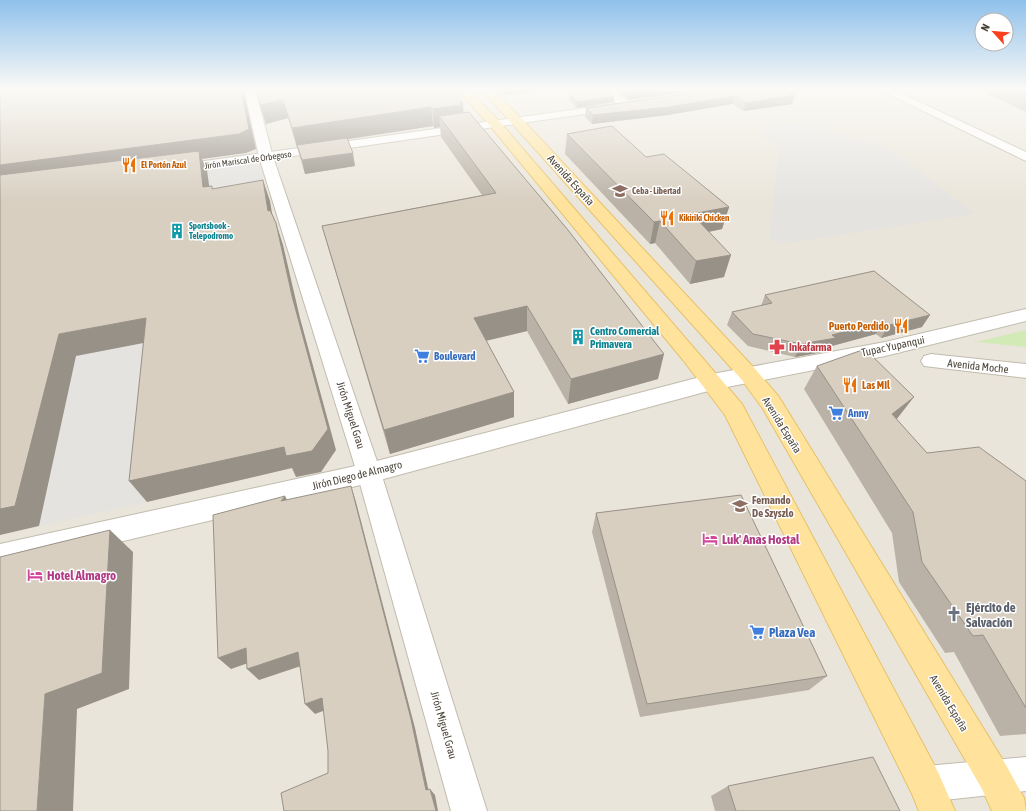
<svg xmlns="http://www.w3.org/2000/svg" width="1026" height="811" font-family="'Asap Condensed',sans-serif">
	<style>
		.residential { fill: #eae5da }
		.green { fill: #d2eab5 }
		.parking { fill: #e5e3e0 }
		.lines { fill: none; stroke-linecap: round; stroke-linejoin: round }
		.minor-casing { stroke: #c2bbae; stroke-width: 2 }
		.tertiary-casing { stroke: #c2bbae; stroke-width: 2 }
		.primary-casing { stroke: #e6c16a; stroke-width: 2 }
		.minor { fill: #fff; fill-rule: evenodd }
		.tertiary { fill: #fff; fill-rule: evenodd }
		.primary { fill: #ffe39c; fill-rule: evenodd }
		.wall { fill: #bab2a6 }
		.shaded-wall { fill: #979187 }
		.building { fill: #d8cfc1; stroke: #979187 }
		.labels { text-anchor: middle; stroke-width: 3; stroke-linejoin: round; paint-order: stroke }
		.far-street-label { font-size: 9px; fill: #4b4439; stroke: #fff }
		.far-food-label { font-size: 9px; font-weight: bold; fill: #c56008; stroke: #fff; text-anchor: start }
		.far-education-label { font-size: 9px; font-weight: bold; fill: #785e54; stroke: #fff; text-anchor: start }
		.far-culture-label { font-size: 9px; font-weight: bold; fill: #0d838f; stroke: #fff; text-anchor: start }
		.street-label { font-size: 11px; fill: #4b4439; stroke: #fff }
		.food-label { font-size: 11px; font-weight: bold; fill: #c56008; stroke: #fff; text-anchor: end }
		.culture-label { font-size: 11px; font-weight: bold; fill: #0d838f; stroke: #fff; text-anchor: start }
		.health-label { font-size: 11px; font-weight: bold; fill: #be3a42; stroke: #fff; text-anchor: start }
		.shop-label { font-size: 11px; font-weight: bold; fill: #366cbe; stroke: #fff; text-anchor: start }
		.education-label { font-size: 11px; font-weight: bold; fill: #785e54; stroke: #fff; text-anchor: start }
		.near-hotel-label { font-size: 13px; font-weight: bold; fill: #b23c85; stroke: #fff; text-anchor: start }
		.near-worship-label { font-size: 13px; font-weight: bold; fill: #5b616d; stroke: #fff; text-anchor: start }
		.near-shop-label { font-size: 13px; font-weight: bold; fill: #366cbe; stroke: #fff; text-anchor: start }
	</style>
	<rect width="100%" height="100%" fill="#f6f3ec"/>
	<rect class="residential" x="0" y="89" width="1026" height="722"/>
	<polygon class="green" points="1026,330 1026,347 976,342"/>
	<g class="parking">
		<polygon points="802,122 893,151 975,214 781,244 769,239 779,153 776,147 757,129"/>
		<polygon points="251,163 260,166 269,201 212,207 207,169"/>
		<polygon points="232,327 156,377 147,502 39,526 66,402 74,357 117,347"/>
	</g>
	<g class="lines">
		<g class="minor-casing">
			<g id="minor">
				<polygon points="244,89 255,89 273,157 381,473 487,811 451,811 357,473 259,157"/>
				<polygon points="601,89 613,89 632,106 626,109 622,108"/>
				<polygon points="878,89 892,89 1026,152 1026,161"/>
				<polygon points="931,354 1026,364 1026,378 924,366 921,361 924,356"/>
			</g>
		</g>
		<g class="tertiary-casing">
			<g id="tertiary">
				<polygon points="615,104 621,107 619,109 176,173 171,172 169,169 171,166 176,165"/>
				<polygon points="1026,309 1026,321 885,356 712,390 369,483 0,570 0,544 369,463 712,374 885,342"/>
				<polygon points="1026,757 1026,791 926,802 914,796 908,784 914,772 926,766"/>
			</g>
		</g>
		<g class="primary-casing">
			<g id="primary">
				<polygon points="457,89 468,89 499,121 742,404 938,772 955,811 919,811 912,794 725,415 683,360 491,127"/>
				<polygon points="481,89 492,89 521,118 756,370 779,397 1006,765 1024,798 1026,811 992,811 982,789 763,409 742,380"/>
			</g>
		</g>
		<use href="#minor" class="minor"/>
		<use href="#tertiary" class="tertiary"/>
		<use href="#primary" class="primary"/>
	</g>
	<g class="wall">
		<polygon points="498,89 544,89 544,90 504,95"/>
		<polygon points="621,89 708,89 628,100 620,94"/>
		<polygon points="720,89 796,92 792,104 744,111 732,104 668,115 592,124 585,117 586,108"/>
		<polygon points="976,89 1026,89 1026,112"/>
		<polygon points="570,94 614,96 614,102 577,108 569,100"/>
		<polygon points="463,103 463,113 658,379 568,404 527,331 486,341 514,392 514,417 390,454 329,250 322,226 482,195 441,137 440,127 434,128 433,126 347,139 355,166 305,174 288,118 266,124 260,105"/>
		<polygon points="567,134 646,157 729,207 722,229 709,232 724,277 690,284 655,243 650,244 565,154"/>
		<polygon points="765,295 922,327 881,338 876,334 832,346 829,351 795,357 748,346 727,325 732,312 761,306"/>
		<polygon points="817,366 897,420 927,453 1026,481 1026,734 1000,736 954,652 945,653 899,582 892,533 804,389"/>
		<polygon points="596,513 827,676 809,690 640,717 592,532"/>
		<polygon points="728,786 900,811 715,811 711,796"/>
	</g>
	<g class="shaded-wall">
		<polygon points="241,89 243,89 256,149 246,153 202,159 207,170 212,207 0,187 0,165"/>
		<polygon points="504,89 544,89 544,90 504,95"/>
		<polygon points="651,89 708,89 628,100 629,92"/>
		<polygon points="796,92 792,104 744,111 746,103"/>
		<polygon points="614,96 614,102 577,108 577,102"/>
		<polygon points="735,96 732,104 668,115 592,124 593,115"/>
		<polygon points="283,100 288,118 266,124 260,105"/>
		<polygon points="463,103 464,121 439,116 440,127 434,128 433,109"/>
		<polygon points="431,107 433,126 297,147 292,128"/>
		<polygon points="353,153 355,166 305,174 302,160"/>
		<polygon points="263,180 270,201 275,232 268,211"/>
		<polygon points="729,207 722,229 687,236 692,214"/>
		<polygon points="660,221 655,243 650,244 654,222"/>
		<polygon points="276,223 283,245 300,318 336,450 321,472 296,477 292,468 147,502 129,481 292,296"/>
		<polygon points="731,255 724,277 690,284 696,261"/>
		<polygon points="527,306 527,331 476,343 474,318"/>
		<polygon points="930,315 922,327 881,338 889,325"/>
		<polygon points="146,318 159,340 76,356 39,526 0,535 0,509 59,334"/>
		<polygon points="884,321 876,334 832,346 829,351 795,357 801,344 832,335"/>
		<polygon points="664,354 658,379 568,404 571,379"/>
		<polygon points="514,392 514,417 390,454 384,430"/>
		<polygon points="914,397 896,420 892,414"/>
		<polygon points="351,486 356,502 415,728 430,797 426,790"/>
		<polygon points="285,496 293,511 281,501"/>
		<polygon points="110,530 133,552 129,689 77,709 73,811 37,811 45,694"/>
		<polygon points="246,648 257,660 231,669 218,658"/>
		<polygon points="298,652 307,664 259,680 247,669"/>
		<polygon points="322,698 331,708 315,714 305,704"/>
		<polygon points="430,789 435,795 438,811 436,811"/>
	</g>
	<g class="building">
		<polygon points="0,89 241,89 249,129 239,134 0,165"/>
		<polygon points="256,89 450,89 463,103 460,103 461,105 433,109 431,107 292,128 283,100 260,105"/>
		<polygon points="606,89 614,96 577,102 570,94"/>
		<polygon points="626,89 651,89 629,92"/>
		<polygon points="720,89 791,89 796,92 790,93 794,95 746,103 735,96 669,107 593,115 586,108"/>
		<polygon points="1009,89 1026,89 1026,96"/>
		<polygon points="469,112 568,230 664,354 571,379 527,306 474,318 514,392 384,430 322,226 496,193 439,116"/>
		<polygon points="612,126 646,157 664,154 729,207 692,214 731,255 696,261 660,221 654,222 567,134"/>
		<polygon points="347,138 353,153 302,160 297,145"/>
		<polygon points="199,151 203,187 212,186 212,189 263,180 268,211 270,210 276,223 292,296 328,429 312,451 286,456 284,447 129,481 146,318 59,334 15,506 0,509 0,175"/>
		<polygon points="874,271 930,315 889,325 884,321 832,335 836,338 801,344 753,334 732,312 772,303 765,295"/>
		<polygon points="865,349 914,397 892,414 927,453 979,447 1026,481 1026,708 983,635 973,636 922,562 913,512 817,366"/>
		<polygon points="351,486 411,719 426,790 430,789 436,811 284,811 281,793 328,773 328,751 322,698 305,704 298,652 247,669 246,648 218,658 213,515 285,496 281,501"/>
		<polygon points="741,495 827,676 647,704 596,513"/>
		<polygon points="110,530 102,673 45,694 37,811 0,811 0,557"/>
		<polygon points="873,757 900,811 736,811 728,786"/>
	</g>
	<linearGradient id="sky" x2="0" y2="1"><stop stop-color="#8fc1ec"/><stop offset="0.44" stop-color="#fbfaf6"/><stop offset="1" stop-color="#fbfaf6" stop-opacity="0"/></linearGradient>
	<rect width="1026" height="203" fill="url(#sky)"/>
	<defs>
		<g id="restaurant-bare" transform="scale(1.2)"><path d="M-5-6h1v4h1v-4h1v4h1v-4h1v5L-1.5 .5V6h-2V.5L-5-1ZM5-6V6H3V1.5H1.5Q1.5-4 5-6Z" fill="#e8710a" stroke="#fff" stroke-width="2.5" paint-order="stroke"/></g>
		<g id="school-bare" transform="scale(1.2)"><path d="M0-5L7-2L0 1L-7-2ZM-4 1L0 2.5L4 1V4Q0 6-4 4Z" fill="#8d6e63" stroke="#fff" stroke-width="2.5" paint-order="stroke"/></g>
		<g id="building-bare" transform="scale(1.2)"><path d="M-4-6H4V6H1V3H-1V6H-4ZM-2.5-4.3h1.7v1.8h-1.7ZM.8-4.3h1.7v1.8H.8ZM-2.5-1h1.7V.8h-1.7ZM.8-1h1.7V.8H.8Z" fill="#0f9aa8" stroke="#fff" stroke-width="2.5" paint-order="stroke"/></g>
		<g id="pharmacy-bare" transform="scale(1.2)"><path d="M-2-6h4v4h4v4h-4v4h-4v-4h-4v-4h4Z" fill="#e0444e" stroke="#fff" stroke-width="2.5" paint-order="stroke"/></g>
		<g id="supermarket-bare" transform="scale(1.2)"><path d="M-6-5.5h2.5l.6 2H6L4.5 2H-2.5L-4.4-4H-6ZM-1.5 3.2a1.3 1.3 0 1 0 .1 0ZM3 3.2a1.3 1.3 0 1 0 .1 0Z" fill="#3f7fe0" stroke="#fff" stroke-width="2.5" paint-order="stroke"/></g>
		<g id="hotel-bare" transform="scale(1.2)"><path d="M-6-4.5h1.5V1H6V5H4.5V3h-9V5H-6ZM-4 0a1.8 1.8 0 1 1 3.6 0ZM.5 0V-2.5h3Q6-2.5 6 0Z" fill="#d1479c" stroke="#fff" stroke-width="2.5" paint-order="stroke"/></g>
		<g id="church-bare" transform="scale(1.2)"><path d="M-1.2-6h2.4v3.5h3.3v2.4h-3.3V6h-2.4V-.1h-3.3v-2.4h3.3Z" fill="#6b7280" stroke="#fff" stroke-width="2.5" paint-order="stroke"/></g>
	</defs>
	<g fill-rule="evenodd">
		<use href="#restaurant-bare" x="129" y="165"/>
		<use href="#school-bare" x="620" y="191"/>
		<use href="#restaurant-bare" x="667" y="218"/>
		<use href="#building-bare" x="177" y="231"/>
		<use href="#restaurant-bare" x="901" y="326"/>
		<use href="#building-bare" x="578" y="337"/>
		<use href="#pharmacy-bare" x="777" y="347"/>
		<use href="#supermarket-bare" x="422" y="356"/>
		<use href="#restaurant-bare" x="850" y="385"/>
		<use href="#supermarket-bare" x="836" y="413"/>
		<use href="#school-bare" x="740" y="506"/>
		<use href="#hotel-bare" x="710" y="539"/>
		<use href="#hotel-bare" x="35" y="575"/>
		<use href="#church-bare" x="954" y="614"/>
		<use href="#supermarket-bare" x="757" y="632"/>
	</g>
	<g class="labels">
		<g class="far-street-label">
			<text transform="translate(248 160) rotate(-8)" y="3">Jirón Mariscal de Orbegoso</text>
		</g>
		<g class="far-food-label">
			<text x="141" y="168">El Portón Azul</text>
			<text x="679" y="221">Kikiriki Chicken</text>
		</g>
		<g class="far-education-label">
			<text x="632" y="194">Ceba - Libertad</text>
		</g>
		<g class="far-culture-label">
			<text x="189" y="229">Sportsbook -<tspan x="189" dy="10">Telepodromo</tspan></text>
		</g>
		<g class="street-label">
			<text transform="translate(571 180) rotate(48)" y="4">Avenida España</text>
			<text transform="translate(893 346) rotate(-12)" y="4">Tupac Yupanqui</text>
			<text transform="translate(978 366) rotate(6)" y="4">Avenida Moche</text>
			<text transform="translate(351 415) rotate(72)" y="4">Jirón Miguel Grau</text>
			<text transform="translate(782 425) rotate(58)" y="4">Avenida España</text>
			<text transform="translate(357 475) rotate(-14)" y="4">Jirón Diego de Almagro</text>
			<text transform="translate(949 703) rotate(59)" y="4">Avenida España</text>
			<text transform="translate(444 725) rotate(74)" y="4">Jirón Miguel Grau</text>
		</g>
		<g class="food-label">
			<text x="889" y="330">Puerto Perdido</text>
			<text x="862" y="389" text-anchor="start">Las MIl</text>
		</g>
		<g class="culture-label">
			<text x="590" y="335">Centro Comercial<tspan x="590" dy="13">Primavera</tspan></text>
		</g>
		<g class="health-label">
			<text x="789" y="351">Inkafarma</text>
		</g>
		<g class="shop-label">
			<text x="434" y="360">Boulevard</text>
			<text x="848" y="417">Anny</text>
		</g>
		<g class="education-label">
			<text x="752" y="504">Fernando<tspan x="752" dy="13">De Szyszlo</tspan></text>
		</g>
		<g class="near-hotel-label">
			<text x="722" y="544">Luk' Anas Hostal</text>
			<text x="47" y="580">Hotel Almagro</text>
		</g>
		<g class="near-worship-label">
			<text x="966" y="612">Ejército de<tspan x="966" dy="15">Salvación</tspan></text>
		</g>
		<g class="near-shop-label">
			<text x="769" y="637">Plaza Vea</text>
		</g>
	</g>
	<g transform="translate(994 32) rotate(297)"><circle r="19" fill="#ffffff" stroke="#b7b4b0"/>
	<path d="M0-3L7 15L0 10L-7 15Z" fill="#fc3f1d"/>
	<text y="-6" font-size="11" font-weight="bold" text-anchor="middle" fill="#4b4439">N</text>
	</g>
</svg>
